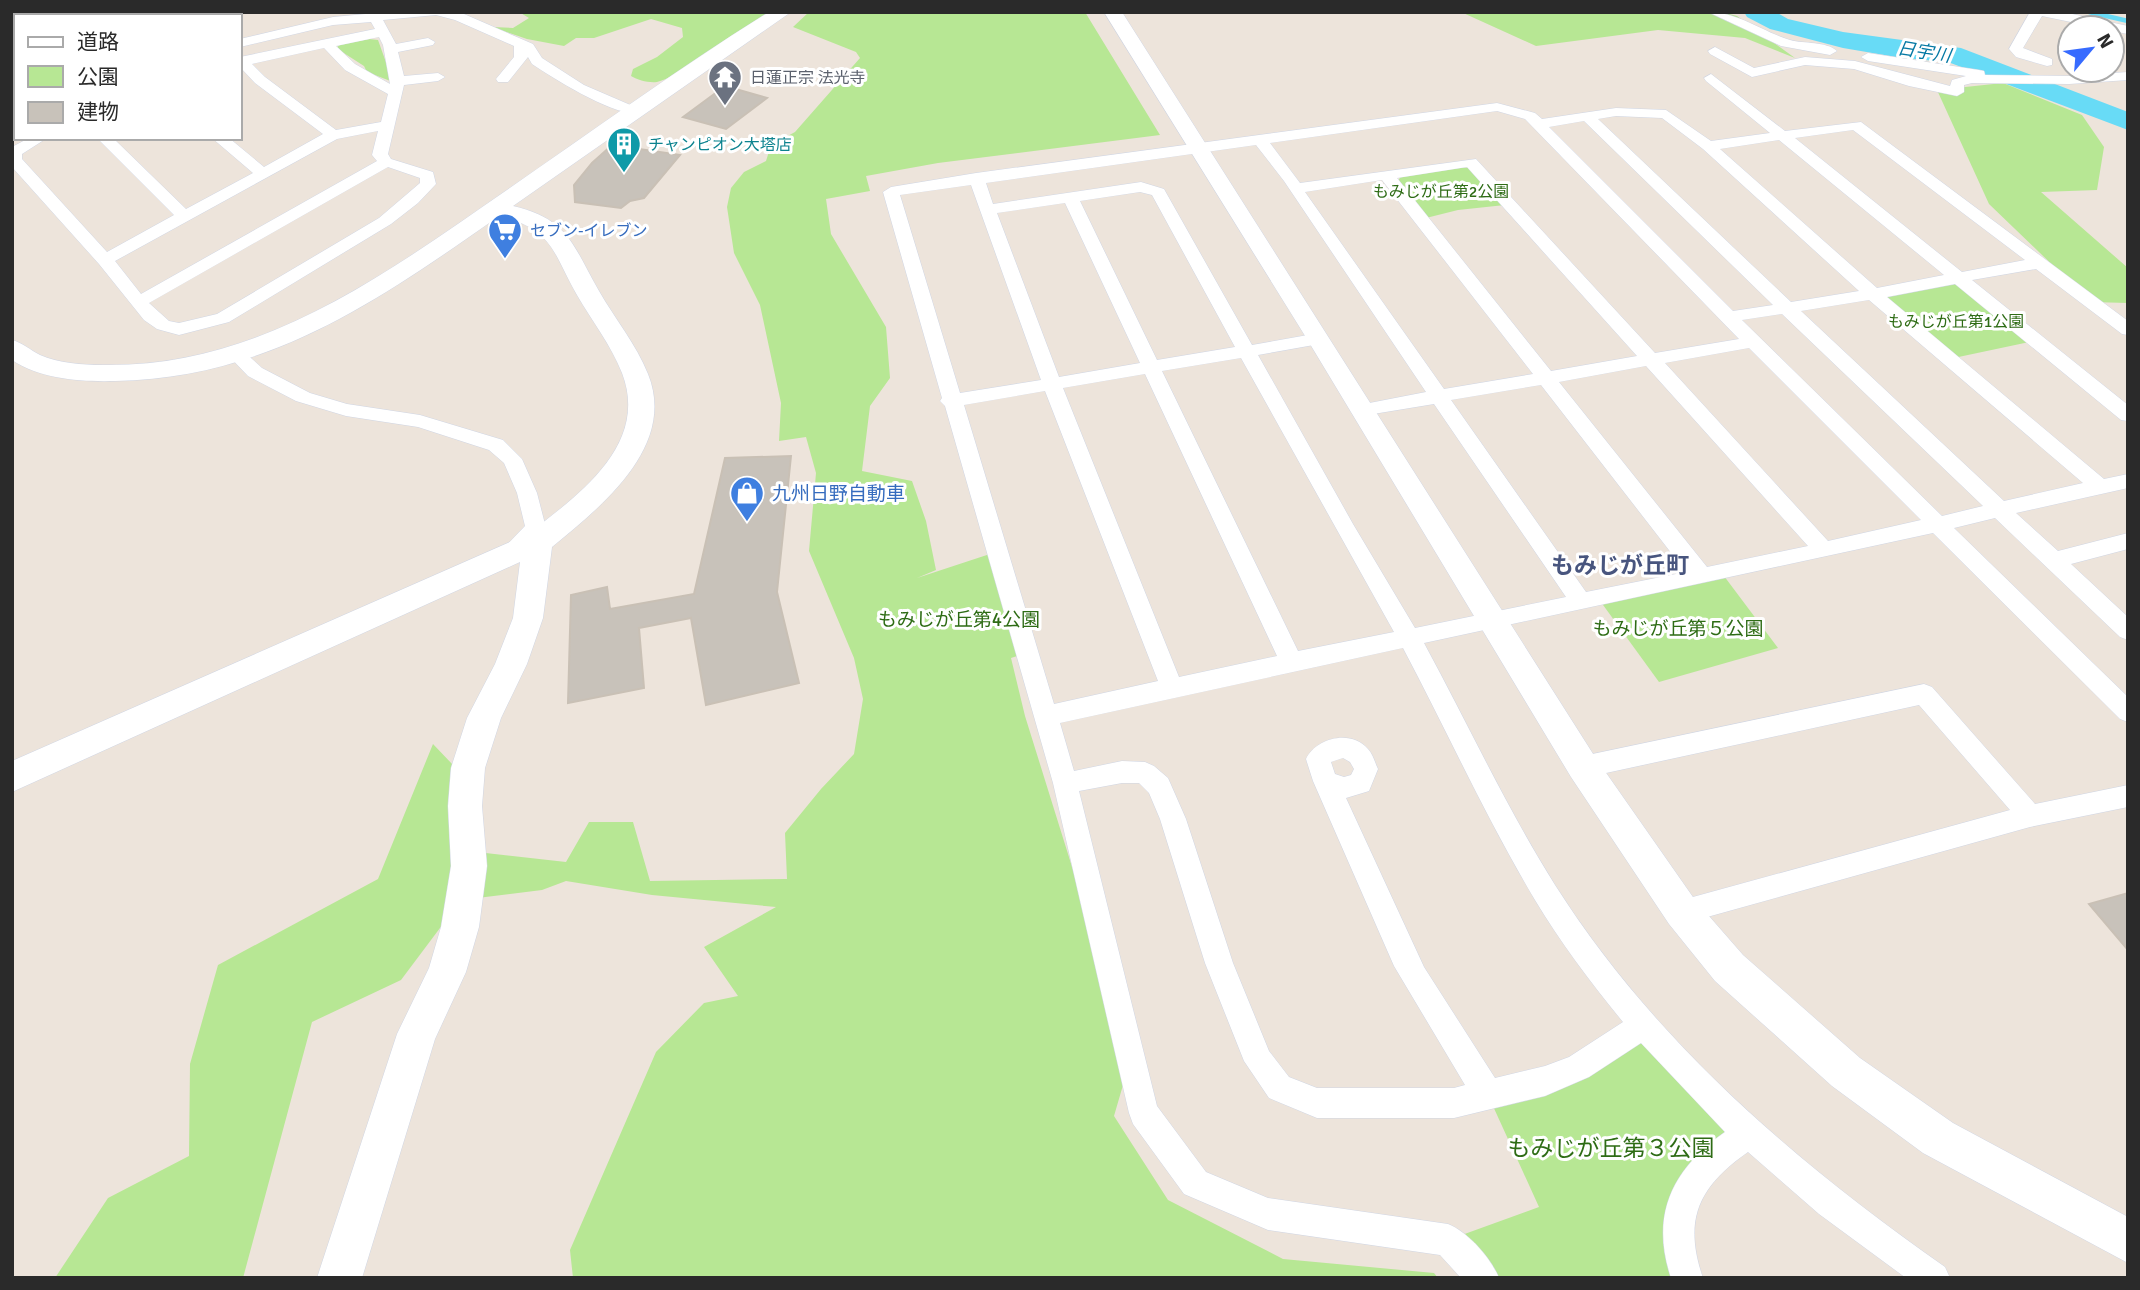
<svg xmlns="http://www.w3.org/2000/svg" width="2140" height="1290" font-family="Signika,'Noto Sans JP',sans-serif">
	<style>
		.green { fill: #b7e794 }
		.lines { fill: none; stroke-linecap: round; stroke-linejoin: round }
		.stream { stroke: #68dbf6; stroke-width: 4.5 }
		.river { fill: #68dbf6; fill-rule: evenodd }
		.building { fill: #c8c2ba; stroke: #c9c0b5; stroke-width: 2 }
		.street-casing { stroke: #d0d6e4; stroke-width: 1 }
		.secondary-casing { stroke: #d0d6e4; stroke-width: 1 }
		.street { fill: #fff; fill-rule: evenodd }
		.secondary { fill: #fff; fill-rule: evenodd }
		.rail { stroke: #9ea3b6; stroke-width: 3.5 }
		.labels { text-anchor: middle; stroke-width: 6; stroke-linejoin: round; paint-order: stroke }
		.far-worship-label { font-size: 16px; fill: #5b616d; stroke: #fff; text-anchor: start }
		.far-culture-label { font-size: 16px; fill: #0d838f; stroke: #fff; text-anchor: start }
		.far-park-label { font-size: 16px; fill: #2e6c15; stroke: #fff }
		.far-shop-label { font-size: 16px; fill: #366cbe; stroke: #fff; text-anchor: start }
		.far-water-label { font-size: 18px; font-style: italic; fill: #0579a4; stroke: #fff }
		.shop-label { font-size: 19px; fill: #366cbe; stroke: #fff; text-anchor: start }
		.park-label { font-size: 19px; fill: #2e6c15; stroke: #fff }
		.quarter-label { font-size: 23px; font-weight: bold; fill: #48557e; stroke: #fff }
		.near-park-label { font-size: 23px; fill: #2e6c15; stroke: #fff }
	</style>
	<rect width="100%" height="100%" fill="#ede4db"/>
	<g class="green">
		<path d="M519 12H770C745 28 682 76 657 82 648 83 638 80 631 76L633 69 657 57 683 37 682 28 651 19 594 38H576L564 46 527 39 492 27 513 28 529 18Z"/>
		<polygon points="809,12 1085,12 1160,135 938,163 866,176 870,191 826,199 831,234 886,327 890,378 870,406 862,471 912,481 926,521 936,570 917,578 996,552 1027,653 1011,658 1025,716 1073,870 1099,930 1130,1061 1114,1116 1168,1200 1283,1259 1434,1273 1438,1278 573,1278 570,1250 656,1052 704,1003 738,996 704,947 776,907 652,895 566,881 542,890 461,900 401,980 312,1022 243,1278 55,1278 108,1198 189,1156 190,1064 218,965 378,879 433,744 453,765 450,849 566,862 589,822 633,822 650,881 787,879 785,833 821,789 854,754 863,699 854,658 809,551 816,473 806,437 779,441 781,403 760,305 734,253 727,207 731,188 744,172 766,161 771,145 795,132 860,58 856,52 793,27"/>
		<polygon points="1461,12 1722,12 1737,16 1795,58 1745,38 1658,30 1536,46"/>
		<polygon points="369,39 378,40 393,82 367,72 364,66 336,48 341,44"/>
		<polygon points="2003,83 2082,115 2104,147 2097,190 2041,192 2128,268 2128,303 2091,302 1989,204 1937,90"/>
		<polygon points="1458,167 1469,168 1505,205 1458,210 1426,218 1398,181 1401,176"/>
		<polygon points="1956,279 2034,341 1949,359 1873,294"/>
		<polygon points="1721,572 1778,648 1659,682 1598,598"/>
		<polygon points="1643,1025 1748,1134 1692,1186 1682,1278 1483,1278 1448,1240 1539,1207 1487,1093"/>
	</g>
	<g class="lines">
		<polyline class="stream" points="2089,12 2128,21"/>
		<polygon class="river" points="1744,12 1776,12 1788,19 1843,32 1961,48 2128,112 2128,130 1948,62 1902,58 1843,48 1770,29 1747,17"/>
	</g>
	<g class="building">
		<polygon points="725,86 767,98 726,129 683,117"/>
		<polygon points="612,145 680,155 644,198 630,201 621,208 575,202 574,185 592,163"/>
		<polygon points="791,456 777,592 799,683 706,705 691,618 639,628 644,688 568,703 571,595 607,587 610,609 694,594 725,458"/>
		<polygon points="2128,893 2128,950 2089,904"/>
	</g>
	<g class="lines">
		<g class="street-casing">
			<g id="street">
				<path d="M387 12 464 14 533 44 542 58 584 85 642 110 640 113C616 118 553 78 532 64L528 57 508 82H498L496 79 514 57V46L455 20 436 15 383 20 396 44 428 38 435 42 433 45 398 52 404 76 438 73 445 77 438 81 404 85 388 154 391 159 433 172 436 184 418 203 391 224 229 322 179 335 157 329 144 320 99 264 12 167V147L29 138H47L22 154V159L107 252 174 215 97 138H113L186 209 253 173 212 138H229L264 167 323 134 255 83 240 67V57L375 29 371 22 333 25 240 47V39L333 17ZM379 37 383 45 390 84 355 64 336 46ZM324 48 345 70 388 94 381 122 336 130 265 77 252 64ZM378 131 372 155 377 161 141 294 115 261 337 139ZM388 167 420 178V183L379 218 217 314 179 323 169 321 149 303Z"/>
				<path d="M1708 12C1738 12 1761 31 1790 40 1804 44 1826 41 1837 51L1830 55 1781 46Z"/>
				<polygon points="2030,12 2063,12 2128,26 2128,34 2112,31 2112,28 2100,28 2042,16 2023,48 2052,59 2052,65 2047,66 2016,57 2009,49"/>
				<polygon points="1715,47 1754,68 1805,57 1855,61 1950,86 1952,80 1966,76 1868,61 1861,57 1868,53 1979,70 1984,71 1985,75 2069,76 2128,72 2128,80 2069,84 1972,83 1964,85 1964,92 1957,96 1909,86 1854,69 1805,65 1752,77 1710,54 1708,51"/>
				<path d="M1711 74 1785 131 1861 122 2128 321V335L2122 334 2036 269 1972 280 2128 405V421L2121 420 1955 284 1887 297 2104 479 2128 474V488L2016 513 2058 551 2128 533V549L2071 564 2128 617V640L2120 637 1995 518 1954 528 2128 697V722L2120 719 1933 533 1424 643C1468 724 1506 807 1555 885 1654 1041 1795 1162 1945 1267L1950 1278H1906L1819 1214 1748 1152C1698 1187 1683 1220 1703 1278H1671C1650 1215 1672 1169 1725 1132L1641 1043 1589 1077 1545 1096 1454 1118H1317L1269 1098 1244 1061 1205 963 1160 819 1149 793 1139 783H1122L1079 791 1157 1106 1206 1172 1268 1198 1448 1224C1468 1232 1491 1258 1499 1278H1461L1440 1255 1268 1230 1184 1194 1133 1124 1129 1113 1053 783 945 406 940 401 942 398 883 192 891 187 976 173 1497 103 1535 113 1542 119 1616 108 1666 110 1711 141 1770 133 1706 81 1704 78ZM1497 111 1525 119 1739 339 1655 353 1476 159 1300 183 1270 143ZM1616 116 1662 118 1703 149 1859 291 1791 302 1598 119ZM1584 121 1773 305 1733 311 1549 127ZM1853 130 2025 260 1962 272 1795 138ZM1779 140 1944 275 1877 288 1720 149ZM1256 145 1284 181 1426 392 1354 406 1351 410 1354 414 1361 416 1434 404 1566 597 1415 628 1353 524 1258 355 1325 343 1328 339 1325 335 1319 333 1252 345 1164 189 1141 182 993 204 986 183ZM1467 167 1637 356 1551 371 1397 178ZM1382 180 1533 374 1444 389 1305 192ZM971 185 1041 380 960 393 900 195ZM1140 192 1152 195 1235 347 1157 360 1080 201ZM1065 203 1140 363 1059 377 997 213ZM1869 300 2083 483 2004 501 1801 311ZM1782 314 1983 506 1942 516 1742 320ZM1749 348 1921 520 1828 541 1665 363ZM1241 358 1394 632 1298 651 1162 371ZM1646 366 1808 546 1707 567 1559 382ZM1145 374 1277 656 1179 677 1063 388ZM1541 385 1686 572 1586 592 1451 400ZM1045 391 1158 681 1054 704 964 405ZM1403 648C1447 731 1486 818 1535 900 1561 943 1591 983 1623 1022L1569 1057 1545 1066 1495 1078 1424 967 1346 798 1369 791 1378 769C1375 763 1373 754 1368 749 1351 729 1316 738 1306 759L1313 781 1394 966 1465 1085 1454 1088H1317L1289 1077 1269 1051 1233 963 1186 819 1168 778 1154 766 1145 762 1122 761 1074 771 1060 723ZM1343 758 1350 762 1354 769 1351 775 1344 777 1335 774 1331 762Z"/>
				<polygon points="16,108 16,116 12,117 12,109"/>
				<path d="M236 348 242 350 262 368 310 393 347 404 420 415 503 440 522 459 537 493 546 528C539 541 523 558 507 554L504 548 525 526 517 493 504 463 489 450 418 427 346 416 296 401 248 376 227 354Z"/>
				<polygon points="1924,684 1932,687 2035,804 2128,785 2128,807 2030,827 1682,924 1673,921 1669,912 1673,903 1682,900 2010,810 1919,705 1583,778 1574,774 1571,767 1574,760 1583,756"/>
			</g>
		</g>
		<g class="secondary-casing">
			<g id="secondary">
				<path d="M769 12H791L513 206C569 219 573 246 599 291 615 319 636 344 648 374 677 446 602 506 552 547L543 618 527 664 501 718 485 768 482 806 487 866 479 927 466 972 435 1039 362 1278H317L397 1034 429 968 441 927 451 866 448 806 451 768 467 718 495 664 513 618 520 562 12 792V761L528 534C577 496 650 445 622 373 611 345 592 321 577 295 552 251 553 229 499 216 378 301 268 378 115 381 82 382 40 379 12 360V340C23 343 30 350 40 355 58 363 83 365 102 365 259 368 384 275 507 190 594 130 679 68 769 12Z"/>
				<polygon points="1104,12 1122,12 1595,757 1695,900 1743,955 1860,1058 1953,1123 2128,1217 2128,1263 1923,1153 1832,1086 1715,981 1669,924 1571,777 1307,339"/>
			</g>
		</g>
		<use href="#street" class="street"/>
		<use href="#secondary" class="secondary"/>
		<polyline class="rail" points="12,84 16,83"/>
	</g>
	<defs>
		<g id="temple-pin" transform="scale(1.75)"><path d="M0 17L-7.5 6A9.5 9.5 0 1 1 7.5 6Z" fill="#6b7280" stroke="#fff"/><path d="M0-6L5-2H3V0L6.5 2.5H4V6H1.5V3h-3V6H-4V2.5H-6.5L-3 0V-2H-5Z" fill="#fff"/></g>
		<g id="building-pin" transform="scale(1.75)"><path d="M0 17L-7.5 6A9.5 9.5 0 1 1 7.5 6Z" fill="#0f9aa8" stroke="#fff"/><path d="M-4-6H4V6H1V3H-1V6H-4ZM-2.5-4.3h1.7v1.8h-1.7ZM.8-4.3h1.7v1.8H.8ZM-2.5-1h1.7V.8h-1.7ZM.8-1h1.7V.8H.8Z" fill="#fff"/></g>
		<g id="supermarket-pin" transform="scale(1.75)"><path d="M0 17L-7.5 6A9.5 9.5 0 1 1 7.5 6Z" fill="#3f7fe0" stroke="#fff"/><path d="M-6-5.5h2.5l.6 2H6L4.5 2H-2.5L-4.4-4H-6ZM-1.5 3.2a1.3 1.3 0 1 0 .1 0ZM3 3.2a1.3 1.3 0 1 0 .1 0Z" fill="#fff"/></g>
		<g id="shop-pin" transform="scale(1.75)"><path d="M0 17L-7.5 6A9.5 9.5 0 1 1 7.5 6Z" fill="#3f7fe0" stroke="#fff"/><path d="M-5-2.5h2.3a2.7 3.5 0 0 1 5.4 0H5L5.5 6h-11ZM-1.5-2.5h3a1.5 2.3 0 0 0-3 0Z" fill="#fff"/></g>
	</defs>
	<g fill-rule="evenodd">
		<use href="#temple-pin" x="725" y="77"/>
		<use href="#building-pin" x="624" y="144"/>
		<use href="#supermarket-pin" x="505" y="230"/>
		<use href="#shop-pin" x="747" y="493"/>
	</g>
	<g class="labels">
		<g class="far-worship-label">
			<text x="750" y="83">日蓮正宗 法光寺</text>
		</g>
		<g class="far-culture-label">
			<text x="648" y="150">チャンピオン大塔店</text>
		</g>
		<g class="far-park-label">
			<text x="1441" y="197">もみじが丘第2公園</text>
			<text x="1956" y="327">もみじが丘第1公園</text>
		</g>
		<g class="far-shop-label">
			<text x="530" y="236">セブン-イレブン</text>
		</g>
		<g class="far-water-label">
			<text transform="translate(1924 52) rotate(9)" y="6">日宇川</text>
		</g>
		<g class="shop-label">
			<text x="772" y="500">九州日野自動車</text>
		</g>
		<g class="park-label">
			<text x="959" y="626">もみじが丘第4公園</text>
			<text x="1678" y="635">もみじが丘第５公園</text>
		</g>
		<g class="quarter-label">
			<text x="1620" y="573">もみじが丘町</text>
		</g>
		<g class="near-park-label">
			<text x="1611" y="1156">もみじが丘第３公園</text>
		</g>
	</g>
	<rect width="2140" height="1290" fill="none" stroke="#2a2a2a" stroke-width="28"/>
	<rect x="14" y="14" width="228" height="126" fill="#ffffff" stroke="#aaaaaa" stroke-width="2"/>
	<rect x="28" y="37" width="35" height="10" fill="#ffffff" stroke="#aaaaaa" stroke-width="2"/>
	<text x="77" y="49" font-size="21" fill="#2a2a2a">道路</text>
	<rect x="28" y="66" width="35" height="21" fill="#b7e794" stroke="#aaaaaa" stroke-width="2"/>
	<text x="77" y="84" font-size="21" fill="#2a2a2a">公園</text>
	<rect x="28" y="102" width="35" height="21" fill="#c8c2ba" stroke="#aaaaaa" stroke-width="2"/>
	<text x="77" y="119" font-size="21" fill="#2a2a2a">建物</text>
	<g transform="translate(2091 49) rotate(61)"><circle r="33" fill="#ffffff" stroke="#aaaaaa" stroke-width="2"/>
	<path d="M0-5L12 26L0 18L-12 26Z" fill="#376bff"/>
	<text y="-10" font-size="19" font-weight="bold" text-anchor="middle" fill="#2a2a2a">N</text>
	</g>
</svg>
